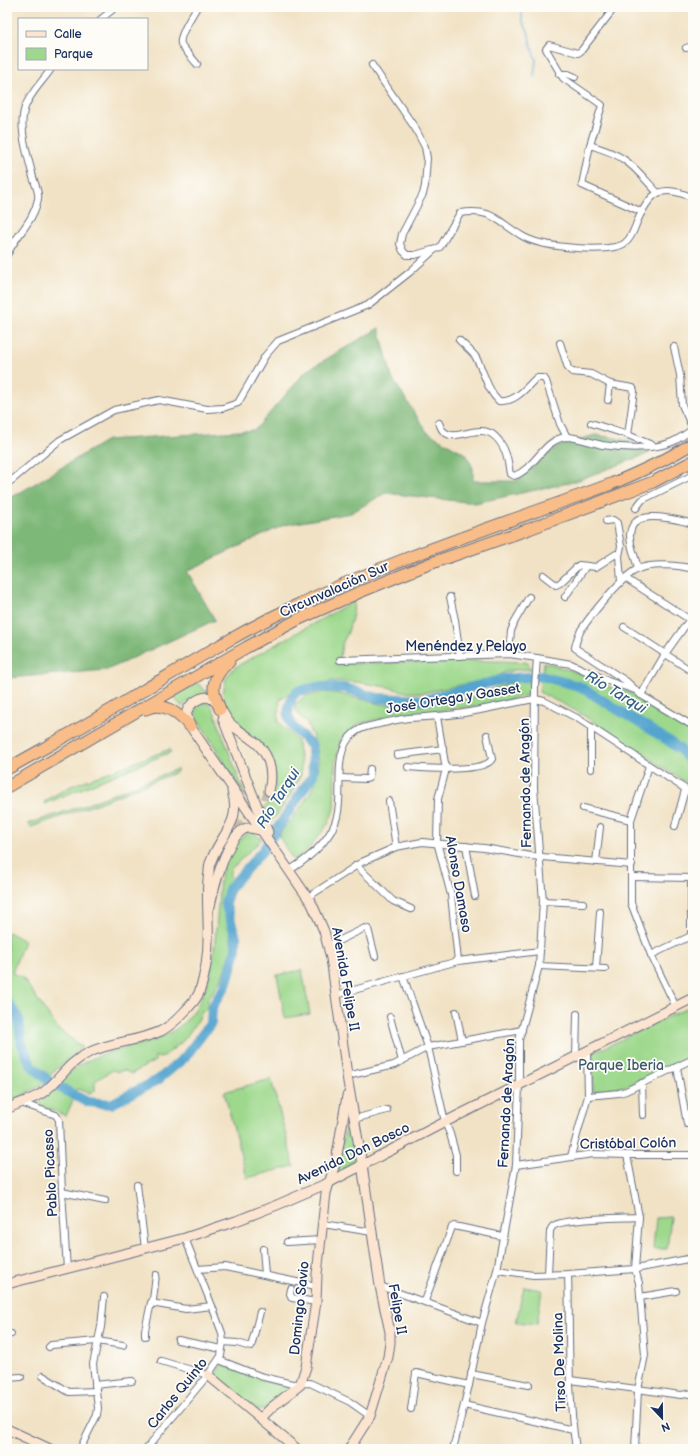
<svg xmlns="http://www.w3.org/2000/svg" width="700" height="1456" font-family="'Balsamiq Sans',sans-serif">
	<style>
		.green { fill: #9dd88c; stroke: #5c8475 }
		.forest { fill: #7eb878; stroke: #4c746b }
		.lines { fill: none; stroke-linecap: round; stroke-linejoin: round }
		.stream { stroke: #55a4cf; stroke-width: 1.5 }
		.river { stroke: #55a4cf; stroke-width: 10 }
		.secondary-tunnel { stroke: #c6beb0; stroke-width: 9; stroke-dasharray: 9 4.5; stroke-linecap: butt }
		.street-casing { stroke: #666e82; stroke-width: 8 }
		.secondary-casing { stroke: #666e82; stroke-width: 11 }
		.highway-casing { stroke: #666e82; stroke-width: 13 }
		.street { stroke: #fff; stroke-width: 6 }
		.secondary { stroke: #fce5d0; stroke-width: 9 }
		.highway { stroke: #f8bd89; stroke-width: 11 }
		.labels { text-anchor: middle; stroke-width: 3.5; stroke-linejoin: round; paint-order: stroke }
		.street-label { font-size: 14px; fill: #1b2f5e; stroke: #fdfcf7 }
		.park-label { font-size: 14px; fill: #3c596a; stroke: #fdfcf7 }
		.water-label { font-size: 15px; font-style: italic; fill: #325e8b; stroke: #fdfcf7 }
	</style>
	<rect width="100%" height="100%" fill="#fdfcf7"/>
	<filter id="ink" filterUnits="userSpaceOnUse"><feTurbulence type="fractalNoise" baseFrequency=".025" numOctaves="2"/><feDisplacementMap in="SourceGraphic" scale="8" xChannelSelector="R" yChannelSelector="G"/><feConvolveMatrix kernelMatrix="1 2 1 2 8 2 1 2 1" color-interpolation-filters="sRGB"/></filter>
	<filter id="wash" filterUnits="userSpaceOnUse"><feTurbulence type="fractalNoise" baseFrequency=".012" numOctaves="4" result="noise"/><feDisplacementMap in="SourceGraphic" scale="16" xChannelSelector="R" yChannelSelector="G"/><feGaussianBlur stdDeviation="0.9" result="paint"/><feColorMatrix in="noise" values="0 0 0 0 0 0 0 0 0 0 0 0 0 0 0 0 0 1.4 0 .05"/><feComposite in="paint" operator="in"/></filter>
	<g filter="url(#wash)">
		<rect width="100%" height="100%" fill="#f1e2c5"/>
		<g class="green">
			<path d="M354 601 353 614 348 632 342 644 339 664C401 663 463 659 525 662L528 663 531 669 515 670 506 672 490 679 422 693 406 692 388 687 356 682 333 681 297 688 280 699 278 721 297 740 301 762V775L287 800 277 815 269 823 263 808 267 805 275 786 274 768 235 725 223 705V694L226 678 234 668 248 660Z"/>
			<polygon points="544,662 588,676 616,690 626,691 636,696 689,731 693,731 693,787 578,712 539,692"/>
			<path d="M521 681 531 682V688L527 695 493 704 429 712 395 715 359 724 353 728 341 739 335 764 334 809 331 817 328 824 311 846 300 857 293 860 279 836C282 829 287 825 292 819 313 790 328 771 312 735 310 732 309 727 307 724 302 717 295 714 295 704L305 696 324 692 341 694 380 704 409 706 423 705 465 699 481 695 499 686Z"/>
			<path d="M198 683 208 695C197 696 190 698 182 707L172 695Z"/>
			<polygon points="204,702 212,706 246,798 194,713 198,705"/>
			<polygon points="170,749 171,752 44,804 45,801 71,786 106,773"/>
			<polygon points="177,769 177,772 91,806 31,827 28,824 85,805"/>
			<path d="M250 831 262 839 230 870V876L236 887 224 911 230 931 232 949 221 980 208 999 207 1009 202 1012 197 1022 183 1041 163 1057 159 1058 155 1056V1061L131 1074 124 1070 118 1072 113 1070 95 1081V1091L90 1093 78 1089 66 1116 38 1104C51 1092 70 1070 85 1062 122 1042 170 1049 195 1009 214 980 215 940 218 906 219 893 219 879 223 867 227 855 239 837 250 831Z"/>
			<polygon points="9,932 24,941 12,973 23,978 57,1028 82,1047 49,1076 43,1084 23,1095 14,1099 7,1068 7,933"/>
			<polygon points="302,970 310,1014 285,1018 277,975"/>
			<polygon points="693,1005 693,1055 627,1086 593,1092 593,1053"/>
			<polygon points="271,1079 294,1166 247,1178 224,1092"/>
			<polygon points="350,1100 358,1164 337,1175"/>
			<polygon points="671,1217 667,1249 653,1249 656,1218"/>
			<polygon points="524,1287 542,1290 537,1324 516,1322"/>
			<polygon points="223,1365 268,1382 286,1386 289,1389 263,1410 258,1410 216,1377 215,1374 221,1366"/>
		</g>
		<polygon class="forest" points="379,328 392,378 427,432 466,454 473,468 473,481 516,481 558,446 595,435 628,440 650,453 573,482 475,503 385,493 351,513 284,525 187,571 215,620 107,670 7,678 7,498 16,495 107,440 255,430 306,371"/>
		<g class="lines">
			<polyline class="stream" points="522,7 522,20 528,31 531,46 536,60 534,76"/>
			<polyline class="river" points="7,1002 19,1019 21,1042 31,1065 50,1082 87,1102 111,1104 158,1080 185,1057 211,1023 212,1007 226,985 236,950 236,937 225,903 229,889 263,850 313,775 312,746 292,726 288,715 289,707 292,697 298,691 319,687 345,688 377,698 424,700 503,679 541,676 579,686 669,741 682,751 693,766"/>
		</g>
	</g>
	<g filter="url(#ink)">
		<g class="lines">
			<polyline class="secondary-tunnel" points="228,839 265,800 269,791"/>
			<g class="street-casing">
				<g id="street">
					<polyline points="615,7 581,51 578,53 549,45 546,49 563,78 602,105 590,145 582,185 642,212"/>
					<polyline points="101,19 116,7"/>
					<polyline points="686,48 693,46"/>
					<path d="M197 64C194 60 182 47 181 44 178 37 193 14 197 7"/>
					<polyline points="372,65 415,128 425,147 427,158 425,186 423,194 402,234 400,244 403,251 407,255 415,255 432,250"/>
					<polyline points="559,74 568,74 575,77"/>
					<path d="M590 145C601 149 613 152 623 159 636 167 646 181 657 192"/>
					<path d="M7 255C16 235 34 221 38 199 40 192 33 181 32 173 27 153 18 127 25 107 30 93 43 81 51 69"/>
					<path d="M459 340C464 345 470 350 475 356 484 370 486 389 499 401 515 403 526 388 536 378H544L546 381 560 424 567 437"/>
					<polyline points="560,343 568,368 572,372 591,374 610,384 633,388 634,391 628,435"/>
					<polyline points="674,347 680,375 682,405 693,429"/>
					<polyline points="608,400 610,384"/>
					<path d="M439 423C440 425 441 429 443 431 459 446 485 413 503 447 508 456 508 464 510 474L514 476C535 469 544 438 567 437 576 437 593 443 602 445 622 448 654 450 672 442 679 439 686 434 693 429"/>
					<polyline points="591,423 628,435 652,445"/>
					<path d="M7 483 11 481 60 440 114 410 159 400 207 409 223 408 238 403 265 356 278 341 368 305 410 272 434 250 440 247 460 213C494 208 497 222 524 237 542 247 587 250 608 248 614 247 620 247 625 243 632 238 634 229 637 222 650 192 661 183 693 198"/>
					<polyline points="636,508 642,500 693,475"/>
					<polyline points="606,521 613,520 617,523 621,546 619,556"/>
					<path d="M638 569C636 559 630 546 630 536 630 527 635 520 644 518 656 515 681 520 693 524"/>
					<path d="M693 569C679 565 652 563 638 569 622 576 591 615 581 630 578 636 576 641 575 648L626 681 641 695 693 726"/>
					<polyline points="543,575 556,585 560,583 579,565 596,567 616,554 619,556 621,581"/>
					<polyline points="625,578 692,621"/>
					<polyline points="450,597 455,620 460,656"/>
					<polyline points="565,597 586,566"/>
					<polyline points="624,627 693,672"/>
					<polyline points="509,654 511,631 515,621 529,597"/>
					<polyline points="340,660 509,654 537,658 571,664 608,681 635,690"/>
					<polyline points="641,695 665,654 690,619"/>
					<polyline points="437,717 446,769 438,799 437,842 451,895 458,961"/>
					<polyline points="591,727 591,769"/>
					<polyline points="397,755 443,749"/>
					<polyline points="649,766 631,820 631,903 651,955 676,1007"/>
					<path d="M408 767C423 768 485 773 492 759L487 735"/>
					<polyline points="341,778 366,779 369,778 370,769"/>
					<polyline points="389,801 396,847"/>
					<polyline points="583,808 631,820"/>
					<polyline points="675,826 685,790"/>
					<polyline points="466,846 475,896"/>
					<polyline points="596,862 600,827"/>
					<polyline points="356,865 393,901 411,909"/>
					<path d="M290 870C309 858 331 840 337 817 344 791 331 752 354 733 361 727 370 726 379 724 389 722 399 719 409 718 427 717 445 716 464 713 488 709 511 703 535 699L544 701 577 718 693 794"/>
					<polyline points="631,877 693,878"/>
					<polyline points="308,897 362,862 396,847 422,842 484,848 531,856 632,865"/>
					<polyline points="543,901 583,903"/>
					<polyline points="691,936 691,879"/>
					<polyline points="328,946 365,928 368,929 375,956"/>
					<polyline points="651,955 693,935"/>
					<polyline points="539,966 605,969"/>
					<polyline points="596,968 600,912"/>
					<polyline points="403,976 428,1047 445,1122 450,1134 456,1155 456,1171"/>
					<polyline points="336,995 458,961 540,951"/>
					<polyline points="456,1012 462,1041"/>
					<polyline points="390,1017 402,1061"/>
					<polyline points="576,1058 577,1014"/>
					<polyline points="677,1067 687,1124"/>
					<polyline points="347,1076 394,1065 428,1047 522,1030"/>
					<polyline points="642,1083 643,1115"/>
					<polyline points="588,1096 619,1093 626,1091 693,1059"/>
					<polyline points="21,1103 56,1115 59,1120 62,1192 67,1269"/>
					<polyline points="354,1119 387,1110"/>
					<polyline points="627,1155 639,1217 635,1269 639,1283 645,1355 638,1390 635,1449"/>
					<polyline points="571,1156 588,1096 587,1052"/>
					<polyline points="516,1165 593,1154 627,1155 693,1155"/>
					<polyline points="137,1185 145,1248"/>
					<polyline points="62,1192 105,1201"/>
					<polyline points="323,1224 372,1232"/>
					<polyline points="287,1242 321,1240"/>
					<polyline points="263,1249 265,1275"/>
					<polyline points="198,1269 225,1267 316,1286"/>
					<polyline points="497,1270 533,1275 568,1274 635,1269 693,1258"/>
					<path d="M548 1274 550 1231C551 1229 551 1228 553 1226 564 1218 622 1218 639 1217"/>
					<path d="M568 1274C570 1332 567 1391 576 1449"/>
					<polyline points="380,1286 482,1323"/>
					<polyline points="291,1289 290,1294 292,1298 316,1302"/>
					<polyline points="640,1297 676,1291"/>
					<polyline points="425,1301 452,1227 454,1226 502,1236"/>
					<polyline points="151,1303 153,1300 156,1275"/>
					<polyline points="7,1335 11,1334"/>
					<polyline points="145,1336 145,1330 151,1303 186,1309 212,1306"/>
					<polyline points="178,1340 222,1349"/>
					<polyline points="223,1342 237,1343 251,1347 260,1312"/>
					<polyline points="49,1347 51,1345 97,1341 123,1345"/>
					<polyline points="219,1360 260,1376 292,1384 310,1383 350,1402 370,1416"/>
					<polyline points="161,1361 208,1375"/>
					<polyline points="471,1374 529,1385"/>
					<polyline points="43,1376 69,1392 96,1391"/>
					<polyline points="7,1378 21,1377"/>
					<polyline points="570,1380 681,1395 693,1393"/>
					<polyline points="95,1385 132,1381"/>
					<polyline points="464,1405 573,1430"/>
					<polyline points="411,1409 416,1373 469,1385"/>
					<polyline points="80,1449 97,1415 98,1408 93,1364 101,1327 104,1297"/>
					<polyline points="146,1449 208,1375 221,1356 223,1342 222,1333 212,1306 185,1238"/>
					<polyline points="453,1449 469,1385 482,1323 497,1270 508,1210 516,1165 519,1085 519,1040 539,966 543,901 534,788 535,686 537,658"/>
				</g>
			</g>
			<g class="secondary-casing">
				<g id="secondary">
					<polyline points="223,719 259,811 268,832"/>
					<path d="M269 791C274 771 269 751 251 739 244 733 235 729 229 722 223 715 219 702 210 698 202 695 190 703 187 711 186 716 188 721 190 726L312 904 324 931 331 958 348 1082 361 1158 380 1286 390 1332V1343L388 1357 370 1416 349 1449"/>
					<path d="M210 906C214 887 226 839 244 829 250 826 255 830 262 830"/>
					<path d="M7 1109C19 1102 34 1100 45 1091 62 1077 67 1064 88 1053 111 1041 138 1042 161 1031 170 1026 179 1018 186 1010 191 1005 196 999 199 993 207 971 209 945 208 921 208 905 206 889 209 872 209 869 209 864 211 861 221 833 242 824 232 791"/>
					<polyline points="7,1284 185,1238 236,1221 277,1205 328,1183 445,1122 693,998"/>
					<polyline points="208,1375 297,1449"/>
					<polyline points="261,1418 272,1407 300,1385 306,1367 316,1302 317,1274 326,1193 336,1161 347,1096"/>
					<polyline points="7,1429 50,1449"/>
				</g>
			</g>
			<g class="highway-casing">
				<g id="highway">
					<path d="M146 709C164 700 178 714 190 726"/>
					<path d="M220 709C218 703 214 696 214 690 213 679 221 668 229 662"/>
					<path d="M7 769C53 743 99 718 144 690 193 661 240 632 291 608 394 558 504 524 611 484 640 472 667 460 693 443"/>
					<polyline points="7,787 247,647 299,619 360,592 429,564 529,529 653,482 693,461"/>
				</g>
			</g>
			<use href="#street" class="street"/>
			<use href="#secondary" class="secondary"/>
			<use href="#highway" class="highway"/>
		</g>
	</g>
	<g class="labels">
		<g class="street-label">
			<text transform="translate(334 589) rotate(-24)" y="5">Circunvalación Sur</text>
			<text x="466" y="651">Menéndez y Pelayo</text>
			<text transform="translate(453 698) rotate(-9)" y="5">José Ortega y Gasset</text>
			<text transform="translate(525 783) rotate(-91)" y="5">Fernando de Aragón</text>
			<text transform="translate(459 884) rotate(80)" y="5">Alonso Damaso</text>
			<text transform="translate(346 979) rotate(80)" y="5">Avenida Felipe II</text>
			<text transform="translate(506 1103) rotate(-87)" y="5">Fernando de Aragón</text>
			<text transform="translate(628 1143) rotate(-1)" y="5">Cristóbal Colón</text>
			<text transform="translate(353 1153) rotate(-26)" y="5">Avenida Don Bosco</text>
			<text transform="translate(50 1173) rotate(-93)" y="5">Pablo Picasso</text>
			<text transform="translate(299 1308) rotate(-84)" y="5">Domingo Savio</text>
			<text transform="translate(398 1309) rotate(80)" y="5">Felipe II</text>
			<text transform="translate(559 1362) rotate(-92)" y="5">Tirso De Molina</text>
			<text transform="translate(177 1393) rotate(-51)" y="5">Carlos Quinto</text>
		</g>
		<g class="park-label">
			<text x="621" y="1070">Parque Iberia</text>
		</g>
		<g class="water-label">
			<text transform="translate(616 692) rotate(31)" y="5">Río Tarqui</text>
			<text transform="translate(278 798) rotate(-58)" y="5">Río Tarqui</text>
		</g>
	</g>
	<rect width="700" height="1456" fill="none" stroke="#fdfcf7" stroke-width="24"/>
	<rect x="18" y="18" width="130" height="52" fill="#fdfcf7" stroke="#a3aaba"/>
	<rect x="26" y="31" width="20" height="6" fill="#fce5d0" stroke="#a3aaba"/>
	<text x="54" y="38" font-size="12" fill="#1b2f5e">Calle</text>
	<rect x="26" y="48" width="20" height="12" fill="#9dd88c" stroke="#a3aaba"/>
	<text x="54" y="58" font-size="12" fill="#1b2f5e">Parque</text>
	<g transform="translate(662 1418) rotate(158)" stroke="#fdfcf7" stroke-width="3" paint-order="stroke">
	<path d="M0-3L7 15L0 10L-7 15Z" fill="#1b2f5e"/>
	<text y="-6" font-size="11" font-weight="bold" text-anchor="middle" fill="#1b2f5e">N</text>
	</g>
</svg>
